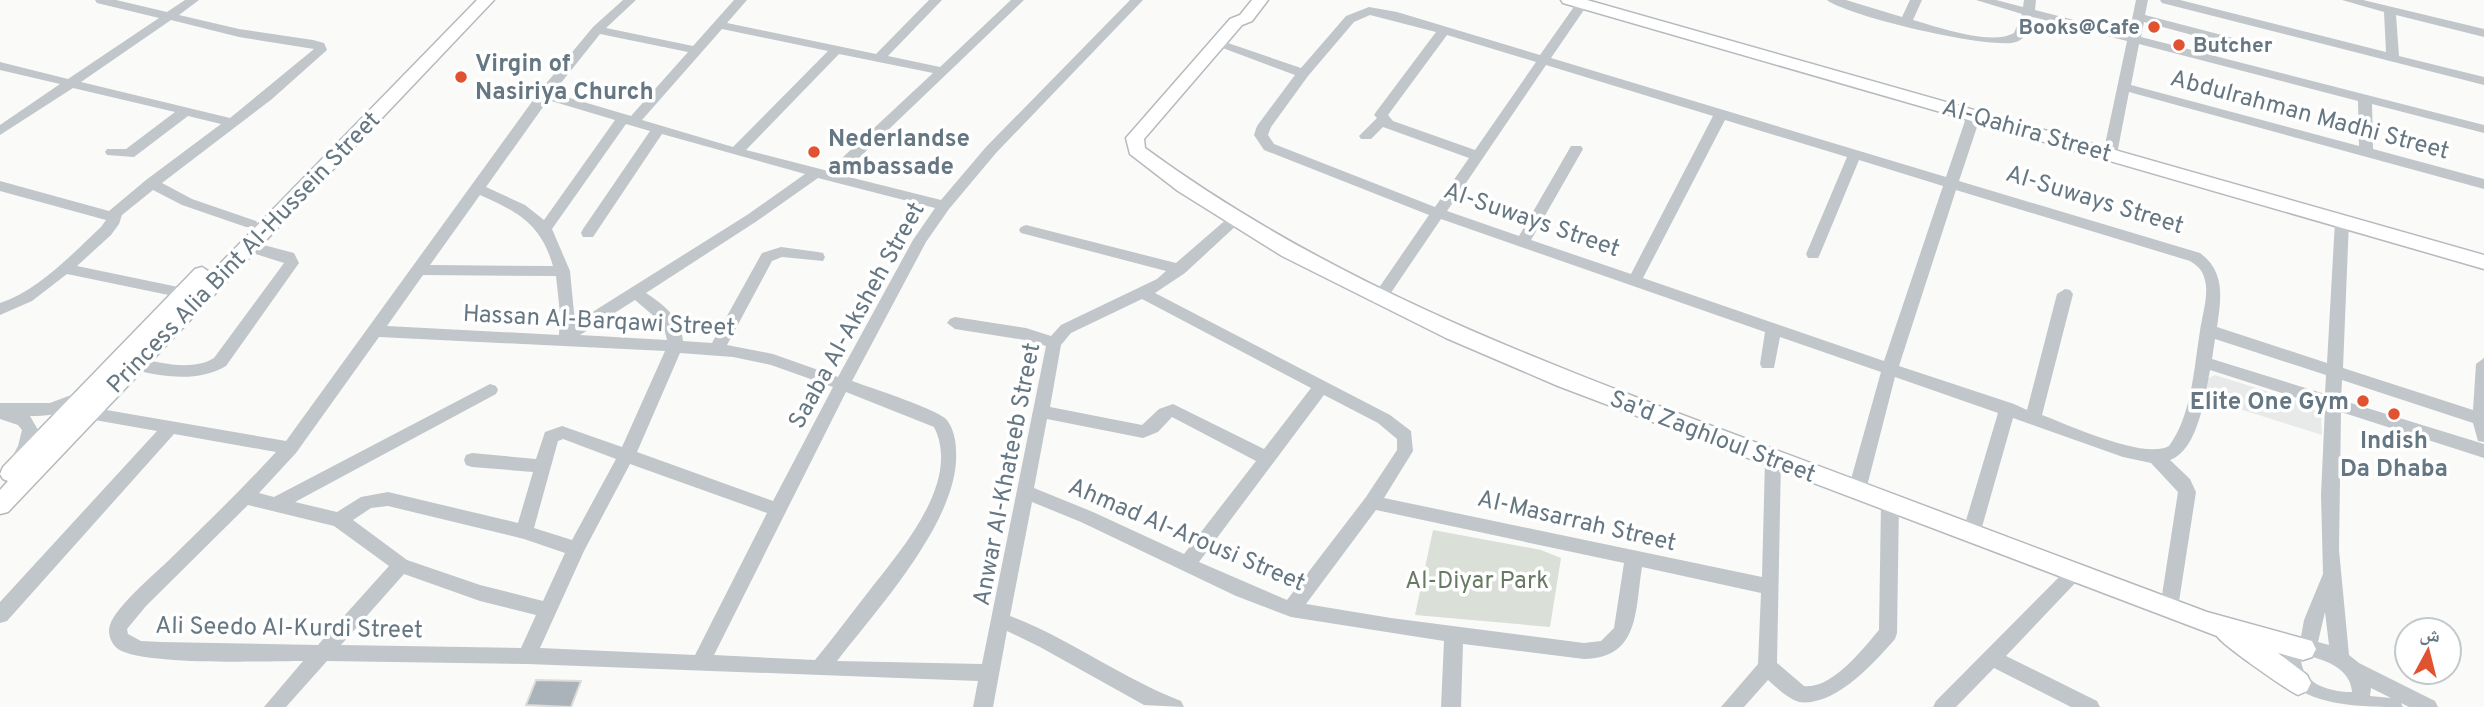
<svg xmlns="http://www.w3.org/2000/svg" width="2484" height="707" font-family="Overpass,'Noto Naskh Arabic',sans-serif">
	<style>
		.built { fill: #e8e9e9 }
		.green { fill: #dadfd7 }
		.building { fill: #aab3b9; stroke: #dcdcda; stroke-width: 2 }
		.lines { fill: none; stroke-linecap: round; stroke-linejoin: round }
		.major-casing { stroke: #b5babe; stroke-width: 3 }
		.minor { fill: #c1c6ca; fill-rule: evenodd }
		.major { fill: #fff; fill-rule: evenodd }
		.poi-dot { fill: #e15231; stroke: #fff; stroke-width: 2.5 }
		.labels { text-anchor: middle; stroke-width: 7; stroke-linejoin: round; paint-order: stroke }
		.far-poi-label { font-size: 21px; font-weight: bold; fill: #657782; stroke: #fff; text-anchor: end }
		.poi-label { font-size: 24px; font-weight: bold; fill: #657782; stroke: #fff; text-anchor: start }
		.street-label { font-size: 24px; fill: #657782; stroke: #fff }
		.park-label { font-size: 24px; fill: #697a64; stroke: #fff }
	</style>
	<rect width="100%" height="100%" fill="#fafaf8"/>
	<polygon class="built" points="2215,375 2310,405 2321,416 2322,435 2204,398 2207,379"/>
	<polygon class="green" points="1433,530 1541,550 1561,558 1550,627 1415,615"/>
	<polygon class="building" points="536,680 581,681 571,707 526,705"/>
	<g class="lines">
		<g class="major-casing">
			<g id="major">
				<polygon points="477,0 494,0 8,512 0,514 0,490 8,481 3,479 0,474 3,467 195,269 202,267 211,273"/>
				<path d="M1252 0H1268L1252 21 1242 25 1144 139 1145 148C1328 282 1526 356 1736 435 1893 494 2050 553 2207 612L2312 641 2316 649 2312 657 2303 660 2278 653 2307 675 2311 683 2307 691 2298 695C2287 690 2221 644 2217 636L1558 386 1446 338 1282 256 1178 191 1130 154 1126 138 1230 19 1240 15Z"/>
				<polygon points="1561,0 1587,0 2484,255 2484,269 1563,3"/>
			</g>
		</g>
		<g class="minor">
			<path d="M95 0H116L167 12 185 0H199L179 15 239 29 313 40 324 43 327 50 272 99 162 183 192 199 256 221 258 224 256 227H246L182 205 153 190 122 215 119 224 111 235 77 266 183 288 191 293 188 297 183 298 67 274 32 301 0 315V303C39 290 71 255 101 227L106 220 0 191V181L109 211 146 180 221 124 188 116 134 157 107 155 105 152 107 149H126L175 112 73 88 0 135V125L60 84 0 70V62L68 79 159 18 97 3ZM171 20 239 37 314 49 230 118 81 82Z"/>
			<path d="M623 0H636L606 28 693 46 734 0H747L727 23 876 54 929 0H942L888 56 940 67 1011 0H1024L841 175 941 200 986 147 1130 0H1143L996 153 949 209 926 242 852 381C869 387 936 409 946 419 953 427 956 440 956 450 961 518 878 608 837 661L982 664 1046 346 1025 340 955 329 947 323 950 319 955 317 1026 328 1051 336 1061 325 1157 279 1166 271 1021 233 1019 230 1021 227 1026 225 1176 263 1229 217 1234 215 1241 220 1239 223 1185 273 1155 293 1390 415 1411 431 1413 451 1384 498 1762 577 1765 459 1767 454H1779L1781 459 1777 663 1804 686C1831 690 1863 649 1879 630L1881 503 1884 498 1890 496 1896 498 1899 503 1897 633 1895 639C1874 663 1835 707 1799 702 1787 698 1777 688 1768 680L1744 707H1721L1758 664 1761 593 1642 567C1635 610 1640 658 1584 659L1463 644 1461 707H1441L1444 641 1291 617 1236 596 1081 522 1032 502 1010 616C1070 639 1121 678 1181 701L1184 707 1144 705 1040 647 1007 631 993 707H973L978 681 527 664 327 661 286 707H264L303 661C266 661 144 666 118 649 111 644 107 633 110 625 115 608 153 575 167 562 204 526 241 490 276 452L174 434 7 621 0 623V602L157 431 89 419 83 417 81 413 83 409 89 407 286 441 539 92 593 27ZM722 29 828 51 733 147 642 120ZM600 34 688 52 631 116 553 93ZM839 54 933 73 828 171 746 150ZM548 100 615 120 544 220 525 205 486 187ZM626 124 650 131 583 229 581 233 583 237H593L662 134 805 174 747 215 575 323 570 271 552 229ZM818 178 935 208 913 240 838 377 773 354 727 345 772 261 782 257 823 261 825 257 823 253 818 252 781 247 762 253 712 343 683 341C681 318 664 305 646 293L757 221ZM480 195C518 212 541 224 553 266L430 265ZM423 275 556 276 560 313 559 335 387 326ZM1142 299 1311 388 1264 449 1173 404 1159 409 1142 425 1050 407 1061 345 1071 333ZM635 300 663 324 667 340 580 335ZM379 337 665 351 622 447 562 426 545 432 536 459 472 453 466 455 464 460 466 465 472 467 533 472 518 523 388 492 361 497 337 512 295 502 496 394 498 390 496 386 490 384 274 497 259 493 296 453ZM680 353 733 357 771 365 833 387 773 501 637 452ZM846 392 934 427C962 482 900 551 869 591 851 614 834 637 815 660L714 655ZM1324 395 1378 423 1397 439V450L1366 497 1287 600 1199 562ZM1172 417 1256 461 1184 554 1093 512 1034 488 1047 419 1143 438 1158 432ZM563 439 616 459 572 540 534 528 558 441ZM630 464 767 513 695 655 540 648 584 551ZM248 505 334 526 389 566 318 645 161 642 141 641 128 634 127 629 146 606ZM388 506 524 539 565 553 543 601 480 585 407 560 353 520 371 508ZM1376 510 1624 563 1614 628 1601 641 1584 643 1391 618 1306 604ZM404 574 480 601 536 615 521 648 341 645Z"/>
			<path d="M1582 0 1588 4 1551 58 1946 177 1967 115 1974 111 1979 112 1981 115 1959 181 2200 253C2226 272 2221 299 2217 327L2327 363 2335 221 2342 216 2347 218 2349 221 2343 368 2473 410 2476 364 2484 358V442L2478 441 2473 423 2342 380 2341 400 2484 444V458L2341 412 2339 550 2349 655 2359 663 2435 701 2438 707H2409L2401 703 2403 707C2365 707 2291 707 2282 666 2280 653 2288 646 2300 642L2304 620 2323 574 2321 495 2325 407 2210 370C2205 396 2198 450 2170 460L2190 479 2196 492 2178 608 2175 614 2169 616 2163 614 2160 608 2178 492 2151 463 2123 457 2013 418 1980 534 1977 539 1971 541 1965 539 1962 534 1998 413 1895 377 1866 490 1863 495 1857 497 1851 495 1848 490 1881 372 1780 337 1774 368H1762L1760 364 1765 332 1441 219 1384 303H1374L1371 299 1374 295 1429 215 1264 150 1254 135 1257 126 1295 75 1212 44 1214 41H1222L1301 68 1346 16 1369 7 1397 12 1540 55 1578 1ZM1370 15 1436 32 1376 112 1374 115 1377 118 1359 136 1361 139H1371L1383 127 1469 158 1435 207 1274 144 1268 135 1271 127 1308 76 1354 22ZM1447 35 1536 62 1475 150 1393 121 1388 115ZM1546 65 1713 116 1631 274 1531 240 1583 149 1581 146H1571L1519 236 1447 211ZM1725 120 1847 157 1806 254 1808 258H1818L1820 254 1859 160 1943 186 1884 361 1643 278ZM1956 190 2190 261C2196 265 2202 269 2204 277 2210 293 2202 315 2200 331 2194 367 2192 415 2169 446 2144 460 2069 425 2042 415L2073 294 2070 290 2065 289 2057 294 2027 410 2014 404 1899 366ZM2215 339 2326 375 2325 394 2212 359ZM2325 612 2329 645 2318 642ZM2308 656C2327 660 2351 670 2352 692 2331 692 2303 685 2301 660ZM2371 688 2391 698 2370 696Z"/>
			<path d="M1827 0H1846L1902 17 1910 0H1922L1913 20C1938 27 1991 46 2014 33L2022 14 1976 0H1996L2023 7 2024 0H2036L2035 10 2129 34 2136 0H2148L2145 15 2237 39 2239 42 2233 46 2144 22 2141 37 2484 125V133L2372 104 2373 149 2484 179V189L2129 92 2117 154 2110 158 2105 157 2103 154 2127 41 2033 17C2031 27 2026 39 2016 42 1990 50 1847 16 1827 0ZM2139 44 2358 101 2359 146 2131 85Z"/>
			<polygon points="2160,0 2180,0 2386,52 2384,12 2342,0 2363,0 2484,29 2484,37 2396,15 2399,56 2484,77 2484,85 2162,3"/>
			<path d="M248 241 294 253 299 263 226 366C198 383 159 377 129 368L127 364 129 360 135 358C160 362 191 372 214 358L284 263 243 250 241 246Z"/>
			<path d="M79 392 85 394 87 398C76 414 48 416 30 416L38 430 34 447 24 466H12L10 461 18 446 22 430 18 425 0 419V403H50Z"/>
			<polygon points="2074,565 2080,568 2083,573 2080,578 2006,656 2097,701 2100,707 2071,707 1994,668 1956,707 1933,707 1936,701 2068,568"/>
		</g>
		<use href="#major" class="major"/>
	</g>
	<g class="poi-dot">
		<circle cx="2154" cy="27" r="7"/>
		<circle cx="2179" cy="45" r="7"/>
		<circle cx="461" cy="77" r="7"/>
		<circle cx="814" cy="152" r="7"/>
		<circle cx="2363" cy="401" r="7"/>
		<circle cx="2394" cy="414" r="7"/>
	</g>
	<g class="labels">
		<g class="far-poi-label">
			<text x="2140" y="34">Books@Cafe</text>
			<text x="2193" y="52" text-anchor="start">Butcher</text>
		</g>
		<g class="poi-label">
			<text x="475" y="71">Virgin of<tspan x="475" dy="28">Nasiriya Church</tspan></text>
			<text x="828" y="146">Nederlandse<tspan x="828" dy="28">ambassade</tspan></text>
			<text x="2349" y="409" text-anchor="end">Elite One Gym</text>
			<text x="2394" y="448" text-anchor="middle">Indish<tspan x="2394" dy="28">Da Dhaba</tspan></text>
		</g>
		<g class="street-label">
			<text transform="translate(2310 114) rotate(15)" y="8">Abdulrahman Madhi Street</text>
			<text transform="translate(2027 130) rotate(16)" y="8">Al-Qahira Street</text>
			<text transform="translate(2095 199) rotate(17)" y="8">Al-Suways Street</text>
			<text transform="translate(1532 219) rotate(19)" y="8">Al-Suways Street</text>
			<text transform="translate(243 252) rotate(-46)" y="8">Princess Alia Bint Al-Hussein Street</text>
			<text transform="translate(856 315) rotate(-61)" y="8">Saaba Al-Aksheh Street</text>
			<text transform="translate(599 320) rotate(3)" y="8">Hassan Al-Barqawi Street</text>
			<text transform="translate(1713 436) rotate(21)" y="8">Sa'd Zaghloul Street</text>
			<text transform="translate(1006 474) rotate(-79)" y="8">Anwar Al-Khateeb Street</text>
			<text transform="translate(1577 520) rotate(13)" y="8">Al-Masarrah Street</text>
			<text transform="translate(1187 534) rotate(23)" y="8">Ahmad Al-Arousi Street</text>
			<text transform="translate(289 627) rotate(1)" y="8">Ali Seedo Al-Kurdi Street</text>
		</g>
		<g class="park-label">
			<text x="1477" y="588">Al-Diyar Park</text>
		</g>
	</g>
	<g transform="translate(2428 651) rotate(7)"><circle r="33" fill="#ffffff" stroke="#c1c9cd" stroke-width="2"/>
	<path d="M0-5L12 26L0 18L-12 26Z" fill="#e15231"/>
	<text y="-10" font-size="19" font-weight="bold" text-anchor="middle" fill="#657782">ش</text>
	</g>
</svg>
